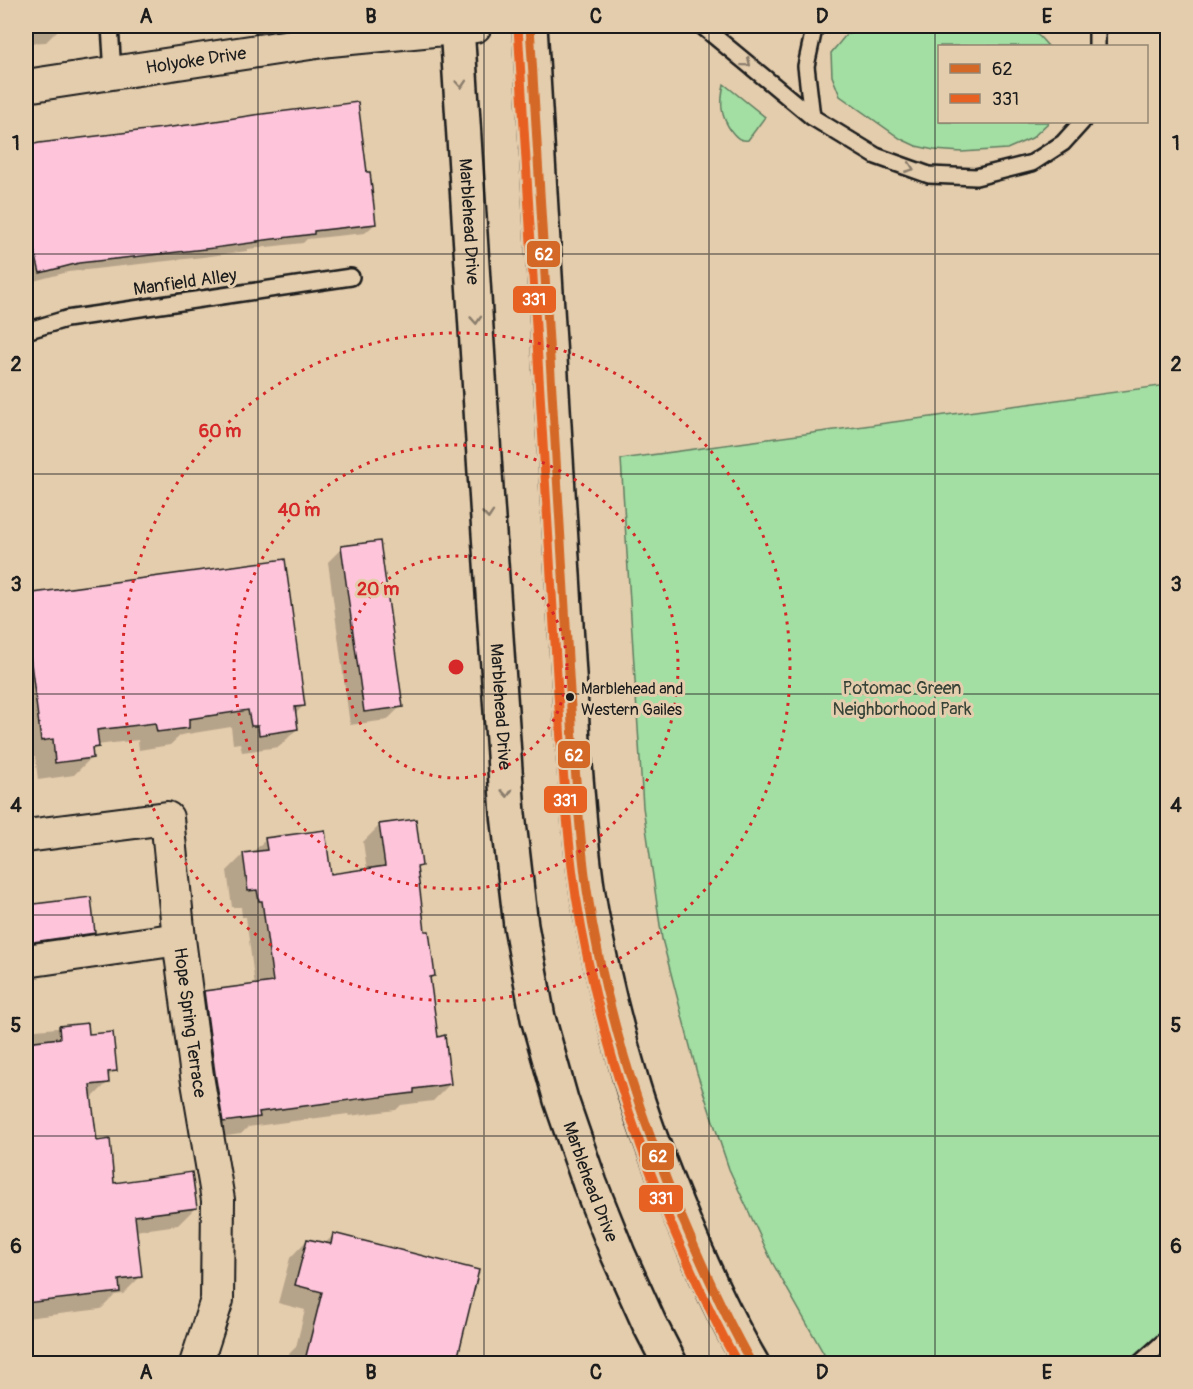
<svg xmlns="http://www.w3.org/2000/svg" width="1193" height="1389" font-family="Pangolin,sans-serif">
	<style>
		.green { fill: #a3dea3; stroke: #607d60; stroke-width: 1.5 }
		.shadow { fill: #0003 }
		.building { fill: #fec5da; stroke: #1c1c1c; stroke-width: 1.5 }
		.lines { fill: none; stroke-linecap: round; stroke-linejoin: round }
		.lane-casing { stroke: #1c1c1c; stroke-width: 20 }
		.street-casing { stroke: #1c1c1c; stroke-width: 36 }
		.secondary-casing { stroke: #1c1c1c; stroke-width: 38 }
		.lane { stroke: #e4cdad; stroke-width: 15 }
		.street { stroke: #e4cdad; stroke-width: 32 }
		.secondary { stroke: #e4cdad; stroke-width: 33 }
		.bus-1-casing { stroke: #e4cdad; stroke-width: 14 }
		.bus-2-casing { stroke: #e4cdad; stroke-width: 14 }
		.bus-1 { stroke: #d46827; stroke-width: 9 }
		.bus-2 { stroke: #e76122; stroke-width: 9 }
		.oneway { stroke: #8a7d6c }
		.grid { fill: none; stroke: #1c1c1c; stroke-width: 1.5; stroke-opacity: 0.55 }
		.ring { fill: none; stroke: #d62828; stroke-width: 3; stroke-dasharray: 3 6 }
		.bus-dot { fill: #1c1c1c; stroke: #e4cdad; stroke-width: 2 }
		.labels { text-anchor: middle; stroke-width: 6; stroke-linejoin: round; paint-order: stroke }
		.bus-label { font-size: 16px; fill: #1c1c1c; stroke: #e4cdad; text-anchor: start }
		.street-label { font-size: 18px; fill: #1c1c1c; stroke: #e4cdad }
		.park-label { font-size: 18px; fill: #374337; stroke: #e4cdad }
		.centre { fill: #d62828; stroke: #e4cdad; stroke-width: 3 }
		.ring-label { font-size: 18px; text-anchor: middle; font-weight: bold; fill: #d62828; stroke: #e4cdad; stroke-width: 6; stroke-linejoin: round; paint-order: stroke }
		.line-badge { stroke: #e4cdad; stroke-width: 2 }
		.badge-label { font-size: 16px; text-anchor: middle; font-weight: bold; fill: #fff }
		.neatline { fill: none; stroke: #1c1c1c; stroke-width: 2 }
		.grid-label { font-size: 20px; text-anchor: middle; font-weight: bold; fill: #1c1c1c }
	</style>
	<rect width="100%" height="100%" fill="#e4cdad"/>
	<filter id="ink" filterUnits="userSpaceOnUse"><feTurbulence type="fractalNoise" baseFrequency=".0167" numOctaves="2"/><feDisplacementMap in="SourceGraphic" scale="12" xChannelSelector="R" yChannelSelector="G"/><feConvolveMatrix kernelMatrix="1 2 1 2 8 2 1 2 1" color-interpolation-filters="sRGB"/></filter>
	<g filter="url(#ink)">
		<g class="green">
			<polygon points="859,26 1025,26 1040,37 1048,46 940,46 940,122 1049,122 1032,138 1007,149 962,152 934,150 916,146 901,139 840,96 832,76 831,53 845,36"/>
			<path d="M724 84 765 117 748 140C740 141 737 138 732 132 720 116 720 103 724 84Z"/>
			<polygon points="1167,385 1167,1363 829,1363 772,1262 729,1169 697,1073 662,939 643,807 621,459"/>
		</g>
		<g class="shadow">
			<polygon points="26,26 59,26 60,28 46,42 26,43"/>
			<polygon points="39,144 365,174 375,224 365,233 307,239 303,243 248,249 247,251 203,257 68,272 26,283 26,148"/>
			<polygon points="342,548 401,706 387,720 350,725 328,562"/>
			<polygon points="284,560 304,705 295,714 297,729 279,747 242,752 240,743 233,744 231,727 181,735 170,745 139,750 138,740 97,745 91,753 91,758 74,775 38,780 35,756 26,757 26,596"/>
			<polygon points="380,825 420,866 416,870 423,933 433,976 429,980 437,1038 450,1084 433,1101 401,1105 396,1110 349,1116 348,1114 248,1127 241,1134 206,1139 188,1010 205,993 255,986 246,917 242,917 241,907 232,907 227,871 244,854 252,853 266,839 329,875 367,870 363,842"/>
			<polygon points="89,898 94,932 84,942 26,950 26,907"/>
			<polygon points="87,1025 88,1036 115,1070 107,1078 108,1082 90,1100 95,1142 113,1185 196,1207 178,1225 135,1231 140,1277 123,1294 115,1295 101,1309 26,1318 26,1031"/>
			<polygon points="334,1235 454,1364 279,1364 296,1347 305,1310 278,1303 290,1258 307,1240 324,1244"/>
		</g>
		<g class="building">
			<polygon points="358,102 367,172 370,172 376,224 314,231 314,234 257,241 258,242 214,248 79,263 40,273 26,217 34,215 26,184 26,146 39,143 196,124 254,115"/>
			<polygon points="380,541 403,707 364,712 341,546"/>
			<polygon points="285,559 305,706 295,707 298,729 259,735 258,726 251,726 248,710 189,719 189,728 157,732 155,723 97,730 99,747 92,748 93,758 55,763 53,739 41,741 26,624 26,594"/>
			<polygon points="416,819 422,866 417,867 425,931 429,931 435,976 430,977 438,1037 445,1035 451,1084 414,1089 414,1093 365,1099 365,1098 259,1112 260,1117 223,1122 215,1073 204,991 273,982 262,901 259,901 257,890 248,891 243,853 267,850 265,838 325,830 331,874 385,866 379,824"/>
			<polygon points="91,897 95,933 26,943 26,905"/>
			<polygon points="88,1023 89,1034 113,1032 117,1071 108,1072 109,1083 90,1085 97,1141 110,1139 114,1183 192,1172 197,1208 135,1216 142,1277 119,1280 120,1292 26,1303 26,1042 60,1038 59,1026"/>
			<polygon points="333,1233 479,1270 456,1364 304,1364 322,1292 295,1285 307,1239 331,1244"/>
		</g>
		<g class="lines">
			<g class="lane-casing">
				<g id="lane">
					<polyline points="110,26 113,73"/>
					<polyline points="702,26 812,117 876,156 929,175 976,177 1032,163 1063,143 1082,122"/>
					<polyline points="1097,26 1097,46"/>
					<polyline points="812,117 806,66 814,29 818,26"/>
					<polyline points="26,331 66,319 351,277"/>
					<polyline points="1139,1364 1168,1338"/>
				</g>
			</g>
			<g class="street-casing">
				<g id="street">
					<path id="s1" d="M26 86 330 40 475 26"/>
					<path id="s2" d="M26 836 167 818 179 939 197 1076 218 1200 217 1300 196 1364"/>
					<polyline points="26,961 179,939"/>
				</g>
			</g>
			<g class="secondary-casing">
				<g id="secondary">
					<path id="s3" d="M457 26 487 504 508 814 521 926 538 1018 561 1100 590 1184 618 1254 649 1323 670 1364"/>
					<path d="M530 26 573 741C578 798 581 856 591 912 601 968 614 1022 630 1076 642 1119 659 1162 676 1204 698 1258 722 1313 752 1364"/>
				</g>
			</g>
			<use href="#lane" class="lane"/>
			<use href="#street" class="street"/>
			<use href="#secondary" class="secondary"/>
			<g class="bus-1-casing">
				<path id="bus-1" d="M530 26 573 741C577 791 580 841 587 890 603 999 636 1106 678 1208 700 1261 723 1313 752 1364"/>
			</g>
			<g class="bus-2-casing">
				<path id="bus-2" d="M518 27 561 742C565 793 568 845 576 896 594 1008 626 1115 669 1219 690 1269 712 1317 738 1364"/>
			</g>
			<use href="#bus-1" class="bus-1"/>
			<use href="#bus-2" class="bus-2"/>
		</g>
		<defs><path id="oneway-chevron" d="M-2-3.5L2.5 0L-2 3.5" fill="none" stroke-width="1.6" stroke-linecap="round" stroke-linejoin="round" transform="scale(1.5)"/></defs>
		<g class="oneway">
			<use href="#oneway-chevron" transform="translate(747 63) rotate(40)"/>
			<use href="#oneway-chevron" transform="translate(461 84) rotate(86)"/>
			<use href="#oneway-chevron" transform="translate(910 168) rotate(21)"/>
			<use href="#oneway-chevron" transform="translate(476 320) rotate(86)"/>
			<use href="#oneway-chevron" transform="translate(488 515) rotate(86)"/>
			<use href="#oneway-chevron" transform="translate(507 793) rotate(86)"/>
		</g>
	</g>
	<path class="grid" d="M258 26V1364M484 26V1364M709 26V1364M935 26V1364M26 254H1168M26 474H1168M26 694H1168M26 915H1168M26 1136H1168"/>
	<g class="ring">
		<circle cx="456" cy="667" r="111"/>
		<circle cx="456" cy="667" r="222"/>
		<circle cx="456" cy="667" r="334"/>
	</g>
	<circle class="bus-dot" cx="570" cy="697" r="5"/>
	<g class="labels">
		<g class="bus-label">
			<text x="581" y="694">Marblehead and<tspan x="581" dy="21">Western Gailes</tspan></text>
		</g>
		<g class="street-label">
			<text dy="6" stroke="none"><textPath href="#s1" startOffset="172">Holyoke Drive</textPath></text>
			<text dy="6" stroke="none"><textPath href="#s3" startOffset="196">Marblehead Drive</textPath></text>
			<text transform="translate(185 282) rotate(-8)" y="6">Manfield Alley</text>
			<text dy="6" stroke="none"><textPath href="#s3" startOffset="682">Marblehead Drive</textPath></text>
			<text dy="6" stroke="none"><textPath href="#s2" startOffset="348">Hope Spring Terrace</textPath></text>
			<text dy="6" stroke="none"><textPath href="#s3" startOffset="1168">Marblehead Drive</textPath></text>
		</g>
		<g class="park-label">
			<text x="902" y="694">Potomac Green<tspan x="902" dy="21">Neighborhood Park</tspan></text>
		</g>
	</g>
	<circle cx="456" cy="667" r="9" class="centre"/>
	<g class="ring-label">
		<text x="220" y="437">60 m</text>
		<text x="299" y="516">40 m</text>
		<text x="378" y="595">20 m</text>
	</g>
	<g class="line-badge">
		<rect x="526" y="240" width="35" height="28" rx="6" fill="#d46827"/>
		<rect x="512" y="285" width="45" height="29" rx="6" fill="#e76122"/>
		<rect x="557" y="740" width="34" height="29" rx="6" fill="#d46827"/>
		<rect x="543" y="785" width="45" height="29" rx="6" fill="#e76122"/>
		<rect x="641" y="1142" width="34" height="29" rx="6" fill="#d46827"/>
		<rect x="638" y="1184" width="46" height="29" rx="6" fill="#e76122"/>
	</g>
	<g class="badge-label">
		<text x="544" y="260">62</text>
		<text x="534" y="305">331</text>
		<text x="574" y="761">62</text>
		<text x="565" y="806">331</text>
		<text x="658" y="1162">62</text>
		<text x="661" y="1204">331</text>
	</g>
	<rect width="1193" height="1389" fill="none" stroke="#e4cdad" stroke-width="66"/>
	<rect x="938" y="45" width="210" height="78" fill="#e4cdad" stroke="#948673" stroke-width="1.5"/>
	<rect x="950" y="64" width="30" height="9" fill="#d46827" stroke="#948673" stroke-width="1.5"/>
	<text x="992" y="75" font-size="18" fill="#1c1c1c">62</text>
	<rect x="950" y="94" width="30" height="9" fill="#e76122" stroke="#948673" stroke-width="1.5"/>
	<text x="992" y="105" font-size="18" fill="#1c1c1c">331</text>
	<rect x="33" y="33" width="1127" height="1323" class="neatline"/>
	<g class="grid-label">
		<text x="146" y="23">A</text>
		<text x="371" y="23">B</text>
		<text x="596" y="23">C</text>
		<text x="822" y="23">D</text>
		<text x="1047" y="23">E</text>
		<text x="16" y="150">1</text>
		<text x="1176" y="150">1</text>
		<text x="16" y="371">2</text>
		<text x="1176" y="371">2</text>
		<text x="16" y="591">3</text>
		<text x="1176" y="591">3</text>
		<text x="16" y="812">4</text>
		<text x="1176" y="812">4</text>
		<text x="16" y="1032">5</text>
		<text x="1176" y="1032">5</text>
		<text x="16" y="1253">6</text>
		<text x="1176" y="1253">6</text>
		<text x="146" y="1379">A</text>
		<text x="371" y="1379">B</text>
		<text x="596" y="1379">C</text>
		<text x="822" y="1379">D</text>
		<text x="1047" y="1379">E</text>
	</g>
</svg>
